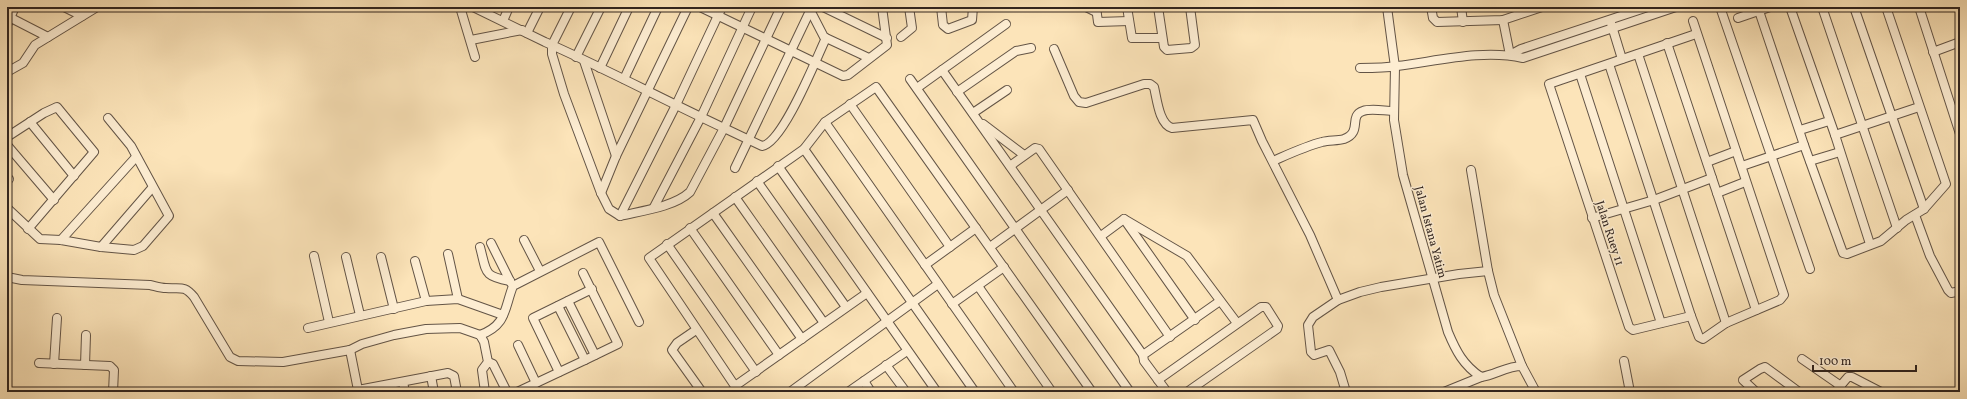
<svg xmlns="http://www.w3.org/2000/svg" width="1967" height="399" font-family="Vollkorn,serif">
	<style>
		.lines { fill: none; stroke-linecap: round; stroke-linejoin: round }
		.minor-casing { stroke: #635446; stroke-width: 10 }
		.minor { stroke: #fdedd2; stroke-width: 8 }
		.labels { text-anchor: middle; stroke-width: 3; stroke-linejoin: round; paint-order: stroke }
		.street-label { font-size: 12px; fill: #30241f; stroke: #fdedd2 }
	</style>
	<rect width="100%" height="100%" fill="#fce4b9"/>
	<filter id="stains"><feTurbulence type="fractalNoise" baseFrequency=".005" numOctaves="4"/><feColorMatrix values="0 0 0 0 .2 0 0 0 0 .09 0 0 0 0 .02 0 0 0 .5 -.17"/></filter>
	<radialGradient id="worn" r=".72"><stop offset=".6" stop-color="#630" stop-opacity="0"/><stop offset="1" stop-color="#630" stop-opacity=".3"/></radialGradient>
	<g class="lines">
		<g class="minor-casing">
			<g id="minor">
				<polyline points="64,7 82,16"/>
				<polyline points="460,7 475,57"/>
				<path d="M473 7 545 42C606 69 664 100 724 128L690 192C674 207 641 211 620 216L609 209 601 193 564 94 552 54V45L571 7"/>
				<polyline points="700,7 843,76 848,75 887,45 882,7"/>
				<path d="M781 7 724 128 762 146C783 143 816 59 826 38"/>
				<polyline points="823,7 887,38"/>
				<polyline points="941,7 943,25 948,29 972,20 973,7"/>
				<polyline points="1086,7 1096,12"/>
				<polyline points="1096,7 1098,22 1129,21"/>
				<polyline points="1127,7 1132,38 1162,38"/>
				<polyline points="1158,7 1164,47 1167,50 1191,48 1195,45 1190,7"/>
				<path d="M1387 7 1395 67 1394 120 1403 175 1448 332C1456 351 1463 365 1481 377 1495 375 1507 366 1522 366L1536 392"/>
				<polyline points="1431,7 1433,18 1437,22 1503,20 1542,7"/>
				<polyline points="1461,7 1463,22"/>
				<polyline points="1720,7 1810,269"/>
				<polyline points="1790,7 1835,135 1870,244"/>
				<polyline points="1822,7 1897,228"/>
				<polyline points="1854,7 1924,209"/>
				<polyline points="1919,7 1960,134"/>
				<polyline points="809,8 824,37 869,58"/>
				<polyline points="1759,11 1804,145 1843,253 1847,254 1881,241 1906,220 1924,209 1946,184 1886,7"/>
				<polyline points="11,18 48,37"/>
				<polyline points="1738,18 1770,7"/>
				<polyline points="1503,20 1510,55"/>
				<polyline points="503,21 509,7"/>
				<polyline points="1611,23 1622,59"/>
				<polyline points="7,25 15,7"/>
				<polyline points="527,33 540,7"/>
				<polyline points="901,37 912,28 909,7"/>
				<polyline points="471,40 522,30"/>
				<polyline points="1667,43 1756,310"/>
				<path d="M1054 49 1074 96 1079 102 1086 103 1144 84H1150L1154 87C1157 99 1159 124 1172 128L1253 120 1262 141 1310 235 1338 300"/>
				<polyline points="1933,52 1960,42"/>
				<polyline points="1638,54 1726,323"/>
				<polyline points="1510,55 1521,49 1648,7"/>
				<polyline points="576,57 601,7"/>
				<polyline points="584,61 616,156"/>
				<polyline points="1609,64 1691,316 1699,337 1703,339 1726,323 1780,300 1784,295 1693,21"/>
				<polyline points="600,68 629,7"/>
				<path d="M1360 68C1372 68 1385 68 1397 66 1438 61 1483 49 1523 58L1676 7"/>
				<polyline points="942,70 1143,355"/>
				<polyline points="7,72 23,63 35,45 97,7"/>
				<polyline points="1580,74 1661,323"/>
				<polyline points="624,79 658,7"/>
				<polyline points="910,79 1130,392"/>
				<polyline points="917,88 1006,24"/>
				<polyline points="957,92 1016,51 1031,48"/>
				<polyline points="850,104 950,247"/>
				<polyline points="973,113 1007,90"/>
				<polyline points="30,122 74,176"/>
				<polyline points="825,122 1014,392"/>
				<polyline points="983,124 1024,155"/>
				<polyline points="1800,130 1829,121"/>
				<polyline points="1835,135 1919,107"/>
				<polyline points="7,137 44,113 57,107 94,152 28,229"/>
				<polyline points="7,145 54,200"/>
				<polyline points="804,149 975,392"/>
				<path d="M1273 161C1289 154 1306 146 1322 142 1329 140 1337 141 1344 139 1363 132 1348 116 1363 111 1371 108 1385 111 1394 111"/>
				<polyline points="1810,161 1840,152"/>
				<polyline points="1707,162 1736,151"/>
				<polyline points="778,166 937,392"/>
				<polyline points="1010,166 1035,148 1039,149 1170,337"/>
				<polyline points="1742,166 1804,145"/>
				<polyline points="735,168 810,11"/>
				<polyline points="1471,170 1488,271 1494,295 1522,366"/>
				<polyline points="7,180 9,179"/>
				<polyline points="757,181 846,307"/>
				<polyline points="601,193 616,156 688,7"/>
				<polyline points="1717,193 1745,182"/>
				<polyline points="735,197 824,323"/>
				<polyline points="654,207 701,117 752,7"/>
				<polyline points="7,208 40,239 61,240 101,247 134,250 143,246 169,216 131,146 108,118"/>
				<polyline points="713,213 802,339"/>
				<polyline points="1915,215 1930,256 1948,290 1951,293 1960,291"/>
				<polyline points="620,216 676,105 722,7"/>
				<polyline points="1592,218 1654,200 1712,178"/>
				<polyline points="1124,219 1187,256 1237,323"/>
				<polyline points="690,228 779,355"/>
				<polyline points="1101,236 1124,219 1195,320"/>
				<polyline points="61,240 136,157"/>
				<polyline points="524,240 540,271"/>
				<polyline points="491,243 511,283"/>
				<polyline points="667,244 756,372"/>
				<polyline points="101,247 152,188"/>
				<path d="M480 247C487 273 483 276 510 281"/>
				<polyline points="990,247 1068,190"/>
				<polyline points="448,254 458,299"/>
				<polyline points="314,256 329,322"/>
				<polyline points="346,257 360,315"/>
				<polyline points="381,257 394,309"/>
				<polyline points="415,261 426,301"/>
				<polyline points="925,265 976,228"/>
				<polyline points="583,273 618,344 585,360"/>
				<path d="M7 277 22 280 150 285C155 286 160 288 166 288 181 289 184 285 194 297L230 357 238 361 283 362 350 350 362 344 394 335 426 329 460 328 480 335 484 342 488 362 482 370 485 392"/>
				<polyline points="978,286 1052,392"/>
				<polyline points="568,301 595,355"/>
				<polyline points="952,304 1004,267"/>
				<polyline points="1691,316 1633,330 1629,327 1549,84 1696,34"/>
				<polyline points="308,328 426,301 458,299 503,315"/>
				<polyline points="696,330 677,343 672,350 702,392"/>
				<path d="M480 335C507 325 504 309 513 286L599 242 639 322"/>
				<polyline points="518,345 536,383"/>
				<polyline points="350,350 358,390 448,373 454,376 457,392"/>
				<polyline points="1802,359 1841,386"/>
				<polyline points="1624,361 1630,392"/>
				<polyline points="488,362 493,364 507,392"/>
				<polyline points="39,363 110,366 114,370 113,392"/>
				<polyline points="54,364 57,318"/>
				<polyline points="85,365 86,335"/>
				<polyline points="886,365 906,392"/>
				<polyline points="559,372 533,318 592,289"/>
				<polyline points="431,376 434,392"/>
				<polyline points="1158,380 1261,307 1266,307 1278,326 1277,329 1187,392"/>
				<polyline points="864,381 871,392"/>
				<polyline points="403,382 405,392"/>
				<polyline points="735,386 867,293"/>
				<polyline points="517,392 585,360 558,306"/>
				<polyline points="739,392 649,258 804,149 825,122 876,87 1092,392"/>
				<polyline points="790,392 938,284"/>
				<polyline points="848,392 907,351"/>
				<polyline points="1167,392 1144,361 1143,355 1220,301"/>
				<polyline points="1346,392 1340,372 1329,350 1314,355 1311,352 1308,325 1313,317 1338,300 1360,292 1381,287 1459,274 1488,271"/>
				<polyline points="1444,392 1481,377"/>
				<polyline points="1756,392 1743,380 1760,369 1765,367 1799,392"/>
				<polyline points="1835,392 1848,377 1852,377 1881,392"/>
			</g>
		</g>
		<use href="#minor" class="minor"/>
	</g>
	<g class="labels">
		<g class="street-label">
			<text transform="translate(1431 232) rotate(75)" y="4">Jalan Istana Yatim</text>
			<text transform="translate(1610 233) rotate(72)" y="4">Jalan Ruey 11</text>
		</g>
	</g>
	<rect width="1967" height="399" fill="none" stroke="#fce4b9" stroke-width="24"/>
	<rect x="8" y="8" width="1951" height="383" fill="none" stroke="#30241f" stroke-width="2"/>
	<rect x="12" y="12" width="1943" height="375" fill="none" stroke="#30241f"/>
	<path d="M1813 365v6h103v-6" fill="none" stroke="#30241f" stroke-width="2"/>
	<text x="1819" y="365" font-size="12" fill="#30241f" stroke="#fdedd2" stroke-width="3" paint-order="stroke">100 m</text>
	<rect width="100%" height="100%" filter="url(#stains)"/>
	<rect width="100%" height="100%" fill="url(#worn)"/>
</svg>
